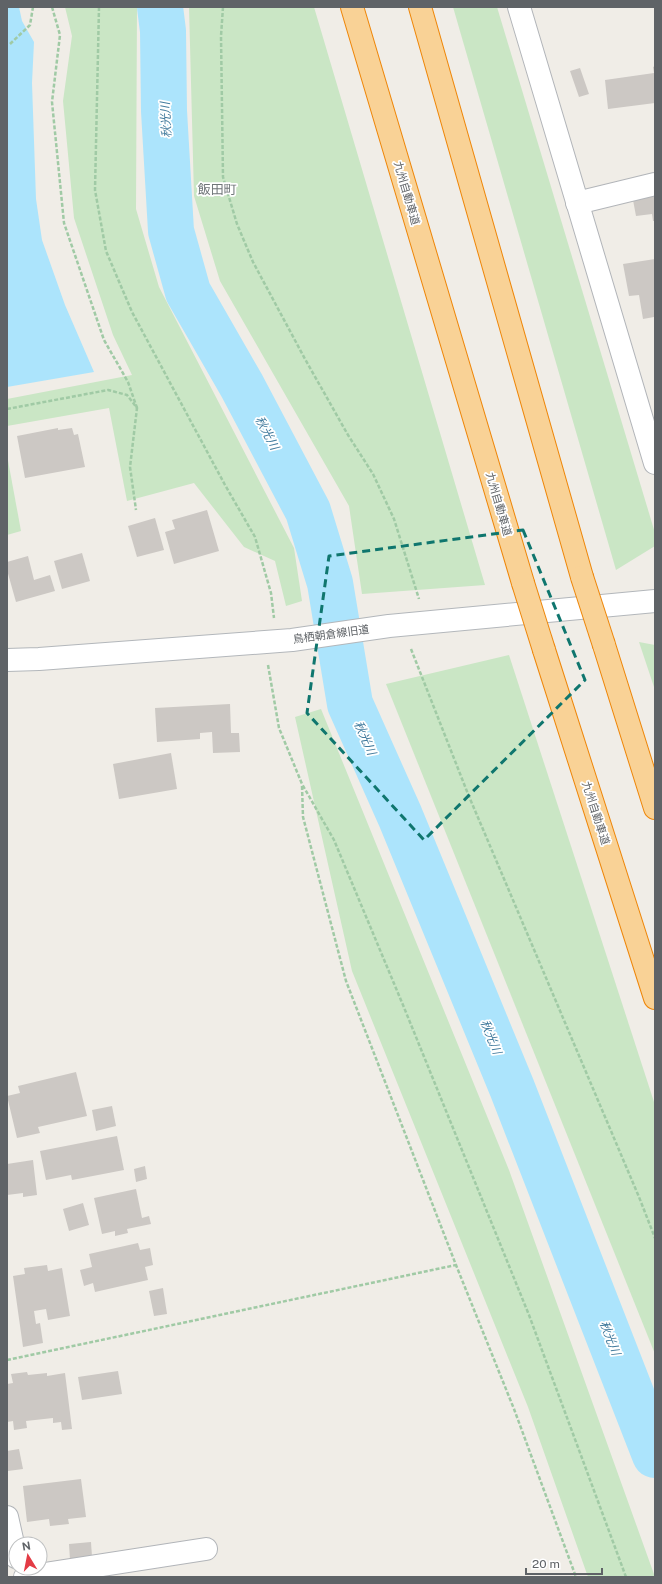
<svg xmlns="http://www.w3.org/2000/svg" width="662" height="1584" font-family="'Public Sans','Noto Sans JP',sans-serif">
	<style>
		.green { fill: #cae6c5 }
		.water { fill: #ace4fc }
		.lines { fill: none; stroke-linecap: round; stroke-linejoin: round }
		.river { stroke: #ace4fc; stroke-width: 46 }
		.building { fill: #ccc8c4 }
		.street-casing { stroke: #b2b5b9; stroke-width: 24 }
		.secondary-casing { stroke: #b3b7bb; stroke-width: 24 }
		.highway-casing { stroke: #ee8609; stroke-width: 24 }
		.path { stroke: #a0caa5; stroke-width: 2.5; stroke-dasharray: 4 2; stroke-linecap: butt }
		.street { stroke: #fff; stroke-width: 22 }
		.secondary { stroke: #fff; stroke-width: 22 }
		.highway { stroke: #f9d296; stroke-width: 22 }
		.highway-bridge-casing { stroke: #ee8609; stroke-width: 24; stroke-linecap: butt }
		.highway-bridge { stroke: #f9d296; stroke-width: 22 }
		.marked { fill: none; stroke: #0f766e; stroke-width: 3; stroke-dasharray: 8 5; stroke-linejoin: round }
		.labels { text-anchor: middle; stroke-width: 3.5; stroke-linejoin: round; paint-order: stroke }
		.street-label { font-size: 11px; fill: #5f6367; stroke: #fff }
		.water-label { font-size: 12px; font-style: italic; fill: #427b9d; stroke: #fff }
		.quarter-label { font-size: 13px; fill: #707679; stroke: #fff }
	</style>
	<rect width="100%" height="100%" fill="#f0ede7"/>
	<g class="green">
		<polygon points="65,7 137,7 136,209 159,287 294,548 302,601 286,606 275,561 244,547 194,483 127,501 109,408 7,426 7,399 132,375 113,335 74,218 63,101 72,36"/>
		<polygon points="189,7 314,7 485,585 362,594 349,506 220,281 194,196"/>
		<polygon points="453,7 497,7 655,533 655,546 616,570"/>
		<polygon points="7,455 21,531 7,535"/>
		<polygon points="639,642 655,645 655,690"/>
		<polygon points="509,655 655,1105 655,1354 386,684"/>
		<polygon points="321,709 509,1170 655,1577 588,1577 528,1407 352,971 295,717"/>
	</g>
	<polygon class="water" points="7,7 19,7 22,21 34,42 32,83 36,199 42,240 65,305 94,372 7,387"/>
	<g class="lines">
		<polyline class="river" points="160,7 163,31 164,111 171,231 188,292 242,386 308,511 330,583 350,704 400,816 512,1088 655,1455"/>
	</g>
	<g class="building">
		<polygon points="655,66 655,103 608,109 605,80 654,73 653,67"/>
		<polygon points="580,68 589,94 579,97 570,71"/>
		<polygon points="655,196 655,221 653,221 652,214 636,216 633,200"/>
		<polygon points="655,259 655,321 654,321 654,317 643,319 639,295 629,296 623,264"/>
		<polygon points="58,428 58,430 72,428 74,435 78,434 85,467 25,478 17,436"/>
		<polygon points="207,510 219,551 174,564 165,532 175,529 172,520"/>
		<polygon points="155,518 164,550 137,557 128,526"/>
		<polygon points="82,553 90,581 62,589 54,561"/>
		<polygon points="28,556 34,580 50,575 55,591 16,602 7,570 7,562"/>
		<polygon points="230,704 231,733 239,733 240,752 213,753 212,732 200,733 200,739 157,742 155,708"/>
		<polygon points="171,753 177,789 119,799 113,764"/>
		<polygon points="76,1072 87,1116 38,1127 40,1133 17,1138 7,1096 20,1093 18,1086"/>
		<polygon points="112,1106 116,1126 96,1131 92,1110"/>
		<polygon points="117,1136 124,1170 72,1180 71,1175 46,1180 40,1151"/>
		<polygon points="33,1160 37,1195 23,1197 23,1193 7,1195 7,1164"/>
		<polygon points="145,1166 147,1179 136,1182 134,1169"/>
		<polygon points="136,1189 142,1218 149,1216 151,1224 127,1229 128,1233 115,1236 115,1231 102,1234 94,1198"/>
		<polygon points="83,1203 89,1225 69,1231 63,1209"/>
		<polygon points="138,1243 140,1250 150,1248 153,1265 145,1267 148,1280 95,1292 93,1283 84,1286 80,1270 92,1267 89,1254"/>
		<polygon points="47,1265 48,1271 62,1268 70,1316 48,1320 46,1309 34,1311 36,1324 40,1323 43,1343 23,1347 13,1276 25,1274 24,1268"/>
		<polygon points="163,1288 167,1314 154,1316 149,1291"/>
		<polygon points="118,1371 122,1394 82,1400 78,1377"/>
		<polygon points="27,1372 28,1375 47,1373 47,1376 65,1373 72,1429 62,1430 61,1422 53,1423 53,1418 26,1421 27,1428 14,1430 13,1421 7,1422 7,1384 13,1383 11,1374"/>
		<polygon points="19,1449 23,1469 8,1471 7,1451"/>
		<polygon points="81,1479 86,1517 68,1519 69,1524 50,1526 49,1519 27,1522 23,1486"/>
		<polygon points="91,1542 92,1557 70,1560 69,1544"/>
	</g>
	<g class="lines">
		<g class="street-casing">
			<g id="street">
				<polyline points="519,7 655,463"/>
				<polyline points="577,203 655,184"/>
				<polyline points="7,1517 16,1557"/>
				<polyline points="25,1577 206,1549"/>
			</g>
		</g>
		<g class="secondary-casing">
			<polyline id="secondary" points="7,660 39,659 292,640 389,626 655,601"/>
		</g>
		<g class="highway-casing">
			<g id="highway">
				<polyline points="352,7 523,583"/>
				<polyline points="420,7 582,577"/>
				<polyline points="604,645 655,808"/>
				<polyline points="544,650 655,998"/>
			</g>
		</g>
		<g class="path">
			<polyline points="52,7 60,35 52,102 64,223 104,340 128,382 137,408"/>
			<polyline points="99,7 95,190 106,251 132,312 225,485 255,537 271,593 274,618"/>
			<polyline points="223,7 221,36 223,177 237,224 253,262 305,359 348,435 373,474 394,519 419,599"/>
			<polyline points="10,44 30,25 33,7"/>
			<polyline points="7,409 108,390 127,395 137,408 130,467 136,510"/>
			<polyline points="411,649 468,794 639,1197 655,1238"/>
			<polyline points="268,665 279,728 302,784 334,840 403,1005 529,1315 626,1577"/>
			<polyline points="302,786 303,817 346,981 456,1265 514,1409 576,1577"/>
			<polyline points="7,1360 456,1265"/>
		</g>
		<use href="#street" class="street"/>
		<use href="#secondary" class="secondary"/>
		<use href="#highway" class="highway"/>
		<g class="highway-bridge-casing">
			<g id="highway-bridge">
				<polyline points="582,577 604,645"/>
				<polyline points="523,583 544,650"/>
			</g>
		</g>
		<use href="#highway-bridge" class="highway-bridge"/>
	</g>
	<path class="marked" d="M523 530 585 680 424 840 307 713 329 556Z"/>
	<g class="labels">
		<g class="street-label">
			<text transform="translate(407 193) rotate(74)" y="4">九州自動車道</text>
			<text transform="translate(499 504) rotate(74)" y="4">九州自動車道</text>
			<text transform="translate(331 634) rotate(-8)" y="4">鳥栖朝倉線旧道</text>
			<text transform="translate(596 813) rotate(72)" y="4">九州自動車道</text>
		</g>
		<g class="water-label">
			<text transform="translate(166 120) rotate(-93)" y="4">秋光川</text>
			<text transform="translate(267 433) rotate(62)" y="4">秋光川</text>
			<text transform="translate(365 738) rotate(66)" y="4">秋光川</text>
			<text transform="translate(491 1037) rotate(68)" y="4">秋光川</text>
			<text transform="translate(610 1338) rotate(69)" y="4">秋光川</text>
		</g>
		<g class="quarter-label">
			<text x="217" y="194">飯田町</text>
		</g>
	</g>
	<rect width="662" height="1584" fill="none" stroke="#5f6367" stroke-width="16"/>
	<g transform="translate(28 1556) rotate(350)"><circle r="19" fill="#ffffff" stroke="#bfc1c2"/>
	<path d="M0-3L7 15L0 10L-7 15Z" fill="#e33b45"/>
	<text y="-6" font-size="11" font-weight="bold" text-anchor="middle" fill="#5f6367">N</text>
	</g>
	<path d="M526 1568v6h76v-6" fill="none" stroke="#5f6367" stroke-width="2"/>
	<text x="532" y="1568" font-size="12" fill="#5f6367" stroke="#ffffff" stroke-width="3" paint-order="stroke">20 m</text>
</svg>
